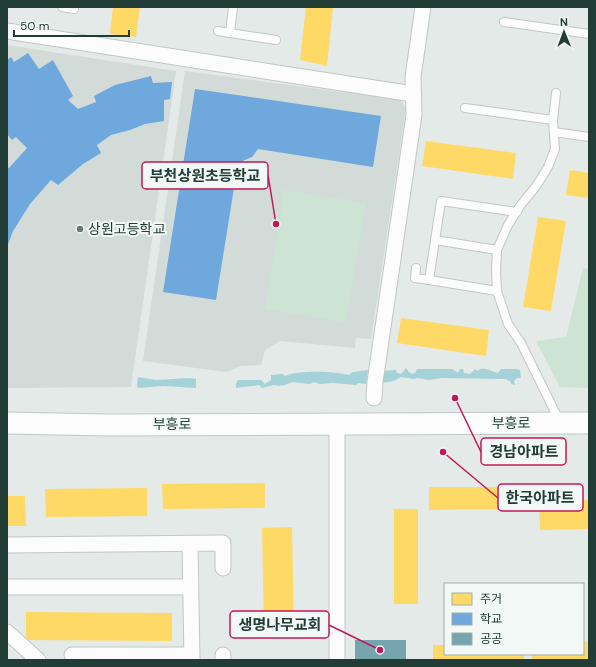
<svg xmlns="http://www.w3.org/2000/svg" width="596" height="667" font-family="'DM Sans','Noto Sans KR',sans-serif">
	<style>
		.built { fill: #d2dbd7 }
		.green { fill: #cde3d3 }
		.water { fill: #a4d2d8 }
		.homes { fill: #ffd966 }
		.schools { fill: #6fa8dc }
		.public { fill: #76a5af }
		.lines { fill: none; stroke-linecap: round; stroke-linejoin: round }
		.lane-casing { stroke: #c1c7c4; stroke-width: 10 }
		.street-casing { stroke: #c1c7c4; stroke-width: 17 }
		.secondary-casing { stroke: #c0c7c4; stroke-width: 23 }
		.lane { stroke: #fbfcfb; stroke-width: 8 }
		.street { stroke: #fbfcfb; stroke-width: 15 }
		.secondary { stroke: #fbfcfb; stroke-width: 21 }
		.poi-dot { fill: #667a73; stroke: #f2f8f5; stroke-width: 1.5 }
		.labels { text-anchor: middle; stroke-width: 4; stroke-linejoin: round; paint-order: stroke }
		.poi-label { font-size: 14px; fill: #223d35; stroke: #f2f8f5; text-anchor: start }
		.street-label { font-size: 14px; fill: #223d35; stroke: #f2f8f5 }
		.leader { fill: none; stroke: #c2185b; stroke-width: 1.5 }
		.callout-dot { fill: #c2185b; stroke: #f2f8f5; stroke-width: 1.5 }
		.callout { fill: #f2f8f5; stroke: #c2185b; stroke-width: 1.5 }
		.callout-label { font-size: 15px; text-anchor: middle; font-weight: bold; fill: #223d35 }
	</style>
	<rect width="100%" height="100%" fill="#e4eae7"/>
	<g class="built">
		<polygon points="7,45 176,71 131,387 7,388"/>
		<polygon points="185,71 401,100 406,109 371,339 356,338 355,348 280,341 265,350 261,365 241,366 226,372 143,361"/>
	</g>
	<g class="green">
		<polygon points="284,190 366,203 346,322 265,309"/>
		<polygon points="583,268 589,269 589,388 560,387 536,341 566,337"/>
	</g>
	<g class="water">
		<path d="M406 368 409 372 412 374 415 373 417 369H452L458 373 460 369H463L464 373 470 374 475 369 477 371C484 366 490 371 498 373L501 369H516L520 370 521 378H517L514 381 515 385 511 384V382L506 379 441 378 429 380 417 378 414 379 401 377 394 381 382 383V371L396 370 397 373 401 374Z"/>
		<path d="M368 370 366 384 358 383 356 385 333 383 320 384 314 382 310 384 292 382C286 385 280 387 274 385L262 388 259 385 236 388V384L238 380H261L265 384 271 380V375L283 374 285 376C298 370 334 371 349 375L353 372Z"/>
		<polygon points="138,377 156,380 190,378 196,379 196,388 163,386 138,388 137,385"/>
	</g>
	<g class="homes">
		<polygon points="113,7 140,7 136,37 110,34"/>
		<polygon points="306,7 333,7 327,66 300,60"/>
		<polygon points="426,141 516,153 513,179 422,166"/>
		<polygon points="570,170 589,173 589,198 566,195"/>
		<polygon points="538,217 566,221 551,311 523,307"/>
		<polygon points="401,318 489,330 486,356 397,343"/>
		<polygon points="265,483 265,508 163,509 162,484"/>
		<polygon points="429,487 526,487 526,509 429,510"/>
		<polygon points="147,488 147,516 46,517 45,489"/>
		<polygon points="7,496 25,496 26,526 7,526"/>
		<polygon points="589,500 589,529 540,530 539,502"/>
		<rect x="394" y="509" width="24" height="95"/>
		<polygon points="292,527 294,632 264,632 262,528"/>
		<polygon points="26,612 172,613 172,641 26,640"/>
		<polygon points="589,641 589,660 532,660 532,654 583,654 583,642"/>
		<polygon points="433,645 445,645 445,654 524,654 524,660 433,660"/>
	</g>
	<g class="schools">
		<polygon points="28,53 39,69 53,60 73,96 68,100 78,109 96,102 94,96 115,85 151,76 153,83 172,82 170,99 164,100 164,121 145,124 130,130 111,135 97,145 101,153 83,164 58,185 51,180 30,204 13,231 7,247 7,167 9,168 27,148 16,137 12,140 7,134 7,60 11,57 14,62"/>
		<polygon points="195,89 381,116 373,167 258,149 252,157 238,163 216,300 163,292"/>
	</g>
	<rect class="public" x="355" y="640" width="51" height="20"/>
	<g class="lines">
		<g class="lane-casing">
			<g id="lane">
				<polyline points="62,7 74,9 74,7"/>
				<polyline points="504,22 589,34"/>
				<polyline points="218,31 230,33 233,7"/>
				<polyline points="230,33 276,40"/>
				<polyline points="556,93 553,120 555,149 548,167 537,185 520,206 508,225 497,250 496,269 497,291 508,324 521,343 560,422"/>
				<polyline points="465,108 553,120"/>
				<polyline points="554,132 589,137"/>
				<polyline points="435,240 497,250"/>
				<polyline points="416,268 415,278 429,280"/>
				<polyline points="497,291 429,280 441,201 517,212"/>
			</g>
		</g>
		<g class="street-casing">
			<g id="street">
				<polyline points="7,31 413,94"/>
				<polyline points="374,398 375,382 414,115 413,77 423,7"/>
				<polyline points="190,544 192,660"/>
				<polyline points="7,545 223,543 223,568"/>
				<polyline points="7,587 190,587"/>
				<polyline points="7,632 38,660"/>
				<polyline points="72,655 191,655"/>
				<polyline points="223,655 223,660"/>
				<polyline points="337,660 337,423"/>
			</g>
		</g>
		<g class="secondary-casing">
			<polyline id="secondary" points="7,423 108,425 589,423"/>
		</g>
		<use href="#lane" class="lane"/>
		<use href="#street" class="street"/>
		<use href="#secondary" class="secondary"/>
	</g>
	<circle class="poi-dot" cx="80" cy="229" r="4"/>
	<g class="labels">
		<g class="poi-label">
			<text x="88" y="234">상원고등학교</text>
		</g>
		<g class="street-label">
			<text x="511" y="428">부흥로</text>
			<text x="172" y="429">부흥로</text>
		</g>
	</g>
	<path class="leader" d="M276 224L268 175M455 398L481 452M443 452L498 498M380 650L329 625"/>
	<g class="callout-dot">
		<circle cx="276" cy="224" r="4"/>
		<circle cx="455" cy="398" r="4"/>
		<circle cx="443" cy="452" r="4"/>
		<circle cx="380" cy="650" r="4"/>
	</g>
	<g class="callout">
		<rect x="142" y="162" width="126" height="27" rx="4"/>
		<rect x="481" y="438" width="85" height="27" rx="4"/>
		<rect x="498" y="484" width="85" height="27" rx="4"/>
		<rect x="230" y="611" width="99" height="27" rx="4"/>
	</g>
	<g class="callout-label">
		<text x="205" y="181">부천상원초등학교</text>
		<text x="524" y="457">경남아파트</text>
		<text x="540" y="503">한국아파트</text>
		<text x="280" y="630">생명나무교회</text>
	</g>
	<rect width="596" height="667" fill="none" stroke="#223d35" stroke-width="16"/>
	<rect x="444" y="583" width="140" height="72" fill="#f2f8f5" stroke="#9fada8"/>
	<rect x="452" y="593" width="20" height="12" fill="#ffd966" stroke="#9fada8"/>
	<text x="480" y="603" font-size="12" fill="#223d35">주거</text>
	<rect x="452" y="613" width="20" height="12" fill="#6fa8dc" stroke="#9fada8"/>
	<text x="480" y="623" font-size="12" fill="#223d35">학교</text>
	<rect x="452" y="633" width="20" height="12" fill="#76a5af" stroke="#9fada8"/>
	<text x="480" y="643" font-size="12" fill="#223d35">공공</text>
	<g transform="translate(564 32) rotate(359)" stroke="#f2f8f5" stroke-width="3" paint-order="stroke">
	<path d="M0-3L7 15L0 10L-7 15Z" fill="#223d35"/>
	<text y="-6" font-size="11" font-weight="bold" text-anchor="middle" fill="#223d35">N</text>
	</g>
	<path d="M14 30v6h115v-6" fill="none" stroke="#223d35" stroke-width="2"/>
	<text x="20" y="30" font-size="12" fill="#223d35" stroke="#f2f8f5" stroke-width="3" paint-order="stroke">50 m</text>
</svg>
